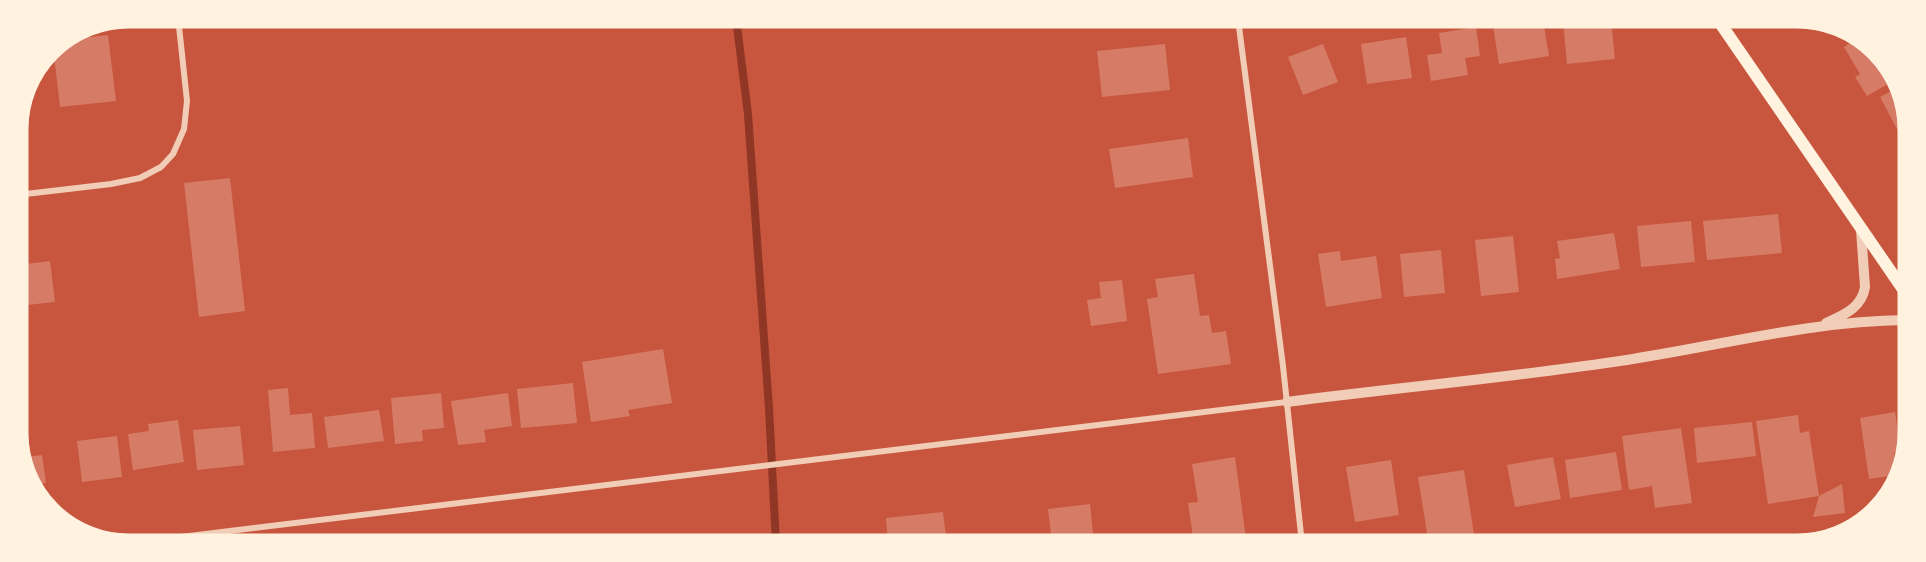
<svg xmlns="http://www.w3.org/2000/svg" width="1926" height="562" font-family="'Open Sans',sans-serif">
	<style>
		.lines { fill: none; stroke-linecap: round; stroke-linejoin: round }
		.stream { stroke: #8f3625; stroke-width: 8 }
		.building { fill: #d67c66 }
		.minor { stroke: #f1ccb7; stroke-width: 6 }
		.tertiary { stroke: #f1ccb7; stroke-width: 10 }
		.secondary { stroke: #fff3e0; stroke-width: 12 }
		.rim { fill: none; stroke: #fff3e0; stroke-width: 3 }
	</style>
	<rect width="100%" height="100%" fill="#c8553d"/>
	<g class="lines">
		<polyline class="stream" points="736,18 748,114 769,408 776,543"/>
	</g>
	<g class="building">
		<polygon points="1543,20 1549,56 1499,64 1493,26"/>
		<polygon points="1563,20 1611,20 1615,59 1567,64"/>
		<polygon points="1476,27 1480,56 1465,58 1468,75 1431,81 1427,55 1442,53 1439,33"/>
		<polygon points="108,35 116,101 60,107 53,47 63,40"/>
		<polygon points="1406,37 1412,78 1367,84 1361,44"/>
		<polygon points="1857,38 1877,50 1893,81 1867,96 1855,77 1860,74 1844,47"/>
		<polygon points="1165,44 1170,90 1102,97 1097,51"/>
		<polygon points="1323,44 1338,82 1303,95 1288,57"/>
		<polygon points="1897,88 1907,107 1907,148 1880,97"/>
		<polygon points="1188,138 1193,177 1115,188 1109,149"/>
		<polygon points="230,178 245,311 199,317 184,183"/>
		<polygon points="1778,214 1782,253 1707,260 1703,221"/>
		<polygon points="1691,221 1695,262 1641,267 1637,226"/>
		<polygon points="1614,233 1620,269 1557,279 1555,259 1560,258 1557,241"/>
		<polygon points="1513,236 1519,292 1481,296 1475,240"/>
		<polygon points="1441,250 1445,293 1404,297 1400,254"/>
		<polygon points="1340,251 1341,261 1376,256 1382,298 1326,307 1318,254"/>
		<polygon points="50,261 55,302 18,306 18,265"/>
		<polygon points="1194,274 1200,316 1209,315 1212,333 1226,331 1231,364 1158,374 1147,299 1158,297 1155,279"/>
		<polygon points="1122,280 1127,321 1091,326 1087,300 1101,298 1099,282"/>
		<polygon points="663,349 672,403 628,410 630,416 591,422 582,362"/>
		<polygon points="573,383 577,423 521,428 517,389"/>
		<polygon points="288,388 290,415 312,413 315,448 273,452 268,390"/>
		<polygon points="441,393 444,428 422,430 423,441 395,444 391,398"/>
		<polygon points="508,393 512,426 484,430 486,442 458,445 451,401"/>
		<polygon points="379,410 384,441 328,448 324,417"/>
		<polygon points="1895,412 1901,452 1894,453 1897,475 1869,479 1860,418"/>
		<polygon points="1798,415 1800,433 1809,431 1819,496 1768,504 1756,421"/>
		<polygon points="178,420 184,462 133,470 128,434 149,431 148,424"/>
		<polygon points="1752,422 1756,456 1697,463 1694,428"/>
		<polygon points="240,426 244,465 197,470 193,430"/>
		<polygon points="1681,428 1692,503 1655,508 1652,486 1629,490 1622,436"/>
		<polygon points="117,436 122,477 82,482 77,441"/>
		<polygon points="1616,452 1622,490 1570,498 1565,460"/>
		<polygon points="42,455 46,483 34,484 20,458"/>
		<polygon points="1235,457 1246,538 1194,544 1188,503 1198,502 1192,464"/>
		<polygon points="1553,457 1561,499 1515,507 1507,465"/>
		<polygon points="1391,460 1399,515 1355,522 1346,467"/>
		<polygon points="1464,470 1475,541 1452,545 1429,545 1418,477"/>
		<polygon points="1842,484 1845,513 1813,517 1819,496"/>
		<polygon points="1090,504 1094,544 1052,544 1048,509"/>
		<polygon points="943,512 947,544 888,543 886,518"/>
	</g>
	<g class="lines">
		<g class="minor">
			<polyline points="1238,19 1283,366 1302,544"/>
			<polyline points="17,195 111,184 140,178 161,167 173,154 184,129 187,101 178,17"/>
			<polyline points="140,542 1287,402"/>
		</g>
		<g class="tertiary">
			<path d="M1826 323C1843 315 1862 308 1865 287L1861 230"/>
			<path d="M1287 402C1395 388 1505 378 1613 362 1711 348 1807 321 1906 320"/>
		</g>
		<polyline class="secondary" points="1718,20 1907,295"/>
	</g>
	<path d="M0 0H1926V562H0ZM129 27H1797A102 102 0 0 1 1899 129V433A102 102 0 0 1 1797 535H129A102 102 0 0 1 27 433V129A102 102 0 0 1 129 27Z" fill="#fff3e0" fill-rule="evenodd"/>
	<path class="rim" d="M129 27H1797A102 102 0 0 1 1899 129V433A102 102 0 0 1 1797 535H129A102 102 0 0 1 27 433V129A102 102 0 0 1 129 27Z"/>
</svg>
